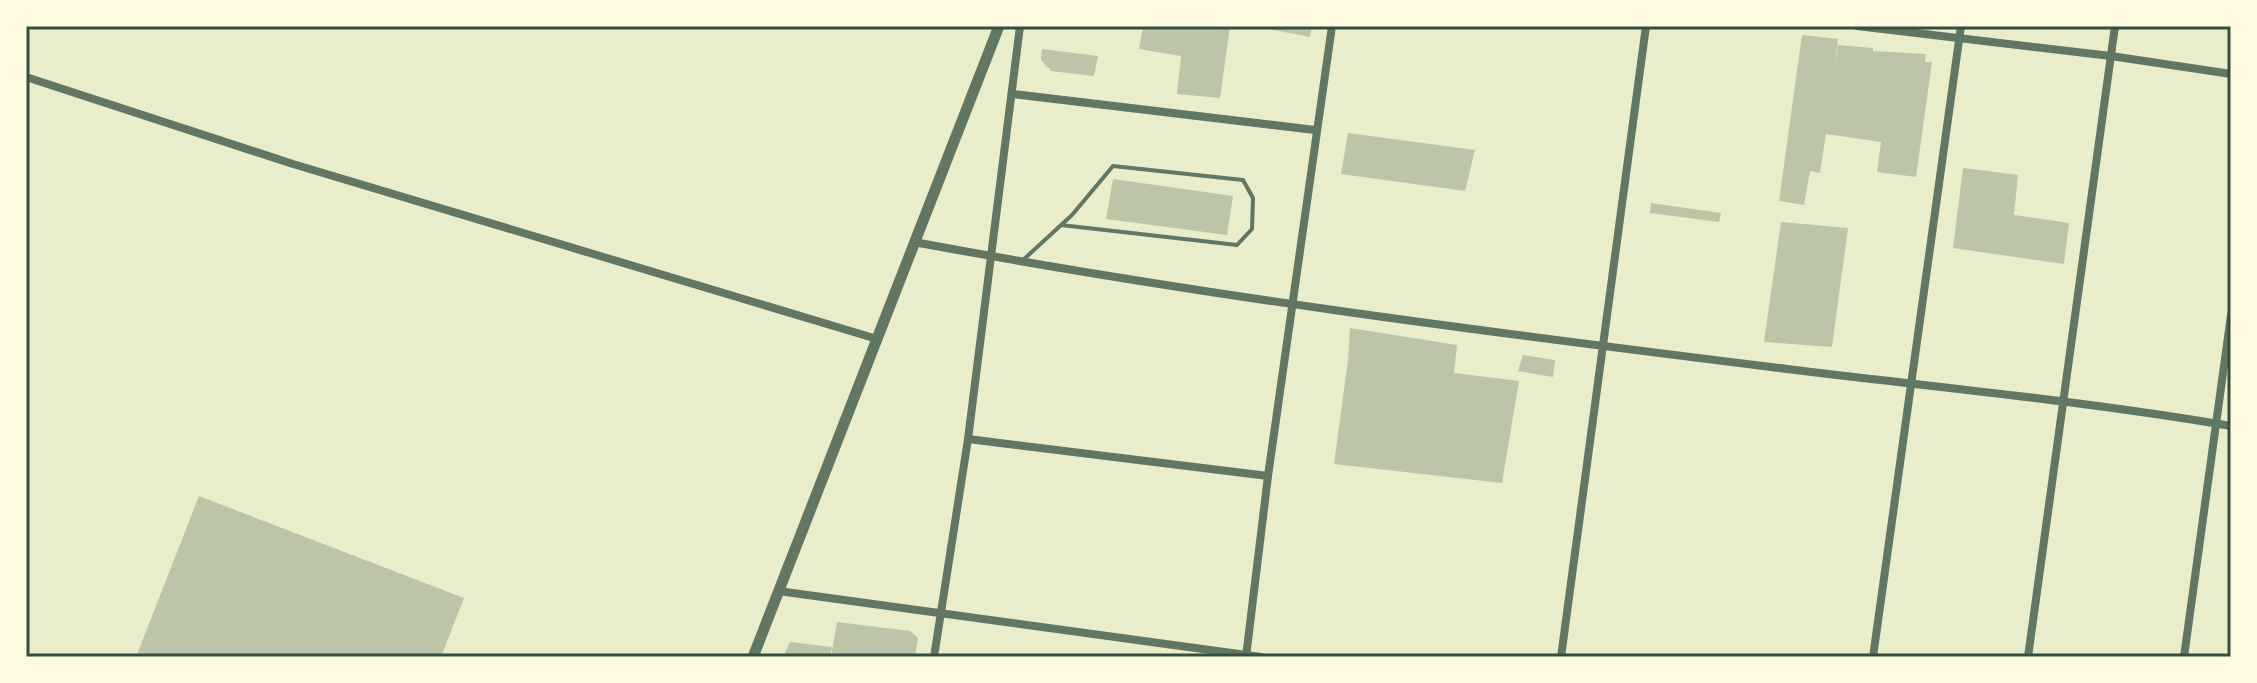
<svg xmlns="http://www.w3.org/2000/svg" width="2257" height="683" font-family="Overpass,sans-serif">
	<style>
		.building { fill: #bcc5a7 }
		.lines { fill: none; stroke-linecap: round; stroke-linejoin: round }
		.service { stroke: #617663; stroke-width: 4 }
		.minor { stroke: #617663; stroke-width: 8 }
		.tertiary { stroke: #617663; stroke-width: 11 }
		.neatline { fill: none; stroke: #344e41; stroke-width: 3 }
	</style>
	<rect width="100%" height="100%" fill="#e9edc9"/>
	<g class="building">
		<polygon points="1143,26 1230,26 1220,98 1177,94 1181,56 1139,49"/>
		<polygon points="1254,26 1312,26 1310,37"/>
		<polygon points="1802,35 1838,39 1834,71 1838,45 1873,48 1873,51 1926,54 1925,62 1932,62 1916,177 1877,172 1881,142 1826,134 1820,173 1810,171 1804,205 1779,201"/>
		<polygon points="1042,49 1098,56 1094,76 1051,71 1041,60"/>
		<polygon points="1348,133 1475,150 1465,191 1341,174"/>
		<polygon points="1963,168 2018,175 2014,215 2069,223 2064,264 1953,248"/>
		<polygon points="1113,179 1233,196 1227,235 1106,219"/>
		<polygon points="1651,203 1721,213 1719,222 1650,213"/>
		<polygon points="1781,222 1848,228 1832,347 1764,342"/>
		<polygon points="1350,328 1457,345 1454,373 1519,381 1502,483 1334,464 1348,360"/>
		<polygon points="1523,355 1555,360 1553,377 1518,371"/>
		<polygon points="199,496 464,598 441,657 136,657"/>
		<polygon points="837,622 910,631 918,638 915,657 831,657"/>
		<polygon points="790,642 832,647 830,657 783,657"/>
	</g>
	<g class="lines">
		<polyline class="service" points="1023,260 1072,215 1113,166 1243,180 1253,198 1252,229 1237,245 1061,225"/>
		<g class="minor">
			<polyline points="1857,26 2111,56 2231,74"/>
			<polyline points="26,77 293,164 877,339"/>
			<polyline points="1013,94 1315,130"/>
			<path d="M914 242C1203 296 1495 333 1787 369 1935 387 2084 401 2231 426"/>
			<polyline points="968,439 1268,476"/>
			<polyline points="778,591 1261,657"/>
			<polyline points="934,657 968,439 1020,26"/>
			<polyline points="1246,657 1268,476 1332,26"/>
			<polyline points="1561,657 1646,26"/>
			<polyline points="1873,657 1961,26"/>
			<polyline points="2028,657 2115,26"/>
			<polyline points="2184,657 2231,315"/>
		</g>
		<polyline class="tertiary" points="753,657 999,26"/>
	</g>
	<rect width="2257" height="683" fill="none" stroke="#fefae0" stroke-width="56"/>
	<rect x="28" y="28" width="2201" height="627" class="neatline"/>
</svg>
